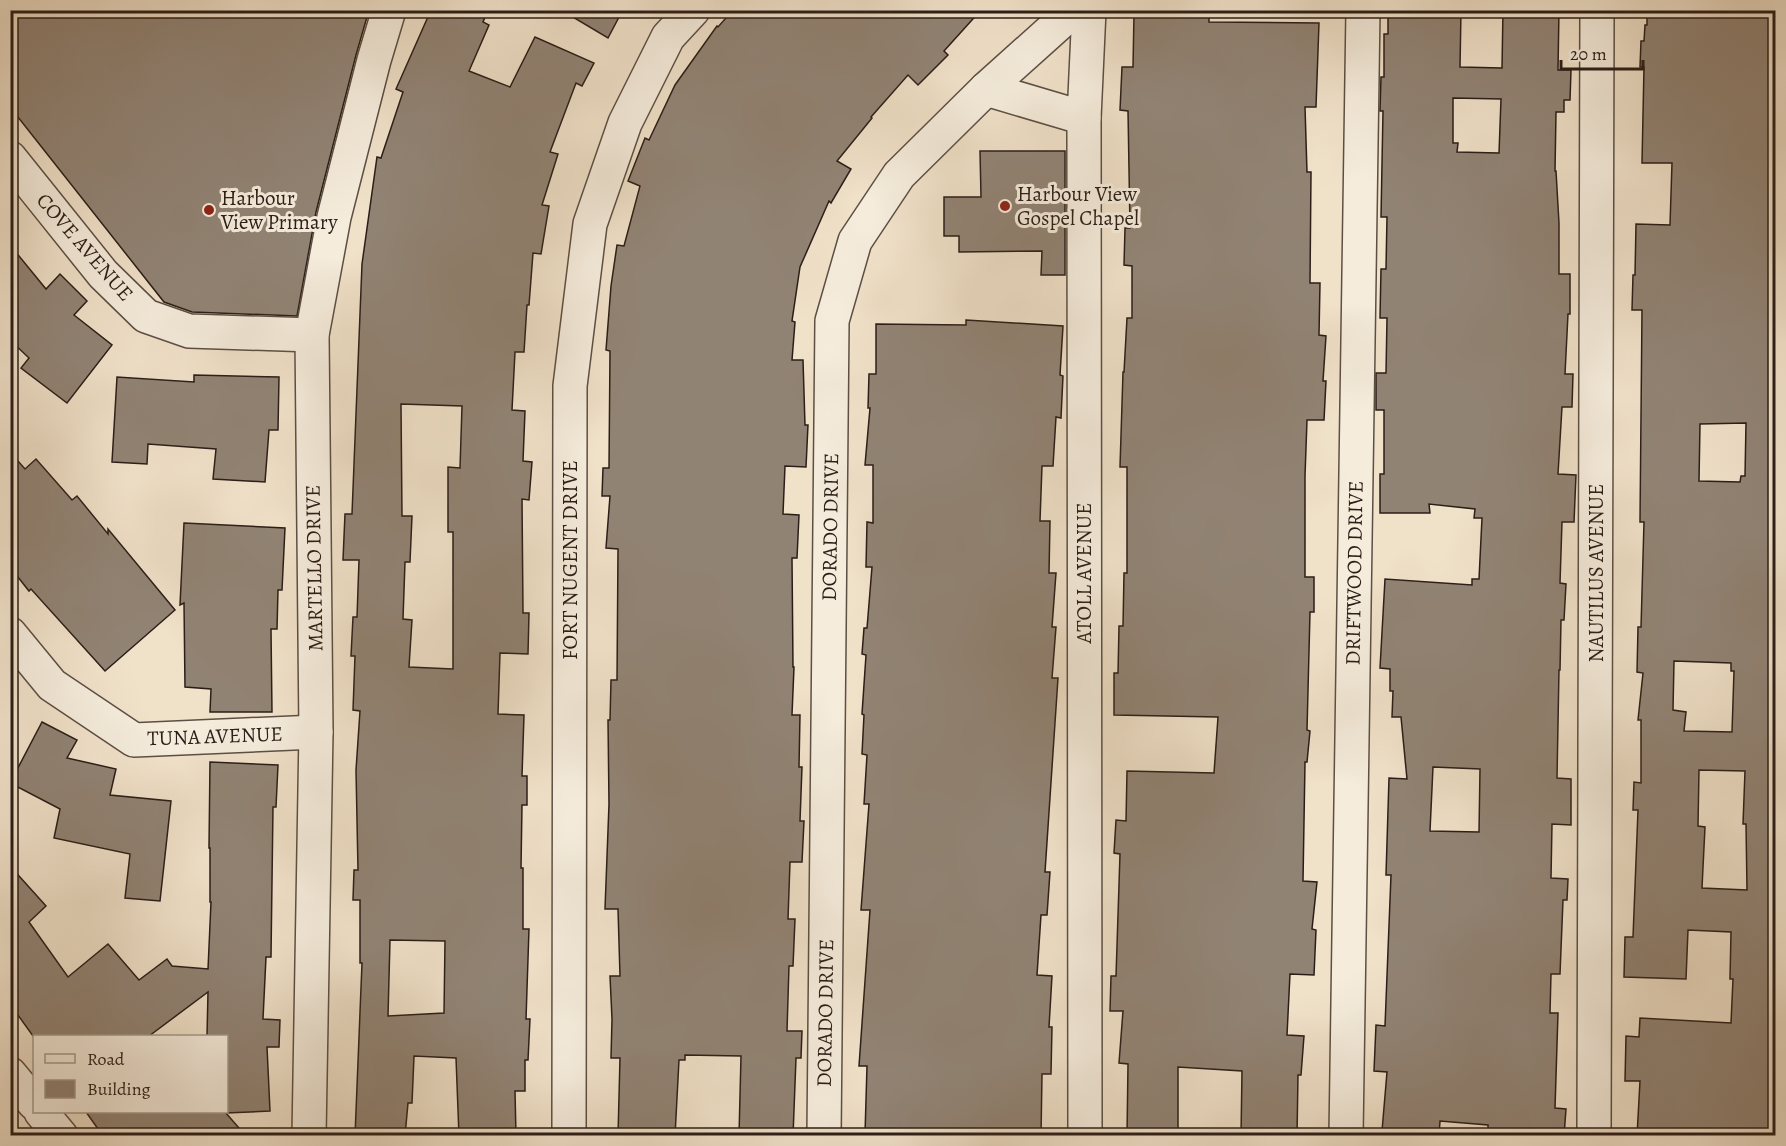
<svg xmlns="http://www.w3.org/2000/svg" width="1786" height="1146" font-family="Alegreya,serif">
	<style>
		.building { fill: #918374; stroke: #2b1e18; stroke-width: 1.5; fill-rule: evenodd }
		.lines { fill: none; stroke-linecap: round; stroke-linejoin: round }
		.minor-casing { stroke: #5c4f44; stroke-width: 36 }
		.minor { stroke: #f5ecdc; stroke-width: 33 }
		.poi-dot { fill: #8f2418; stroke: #f5ecdc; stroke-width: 2 }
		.labels { text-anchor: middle; stroke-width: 6; stroke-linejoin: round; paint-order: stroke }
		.poi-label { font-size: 21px; fill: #2b1e18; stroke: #f5ecdc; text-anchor: start }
		.street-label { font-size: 21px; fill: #2b1e18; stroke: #f5ecdc }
	</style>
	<rect width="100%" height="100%" fill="#f0e1c9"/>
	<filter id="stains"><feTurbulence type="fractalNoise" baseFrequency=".00333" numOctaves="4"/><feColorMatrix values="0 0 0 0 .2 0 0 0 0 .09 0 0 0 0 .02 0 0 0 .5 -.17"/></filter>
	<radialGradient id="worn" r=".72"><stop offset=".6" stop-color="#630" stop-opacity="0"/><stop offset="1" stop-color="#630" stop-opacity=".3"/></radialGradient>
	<g class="building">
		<polygon points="10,10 369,10 356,55 316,212 297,316 192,312 164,302 10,107"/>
		<path d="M431 10H488L483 22 489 25 469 71 510 87 535 37 594 63 582 86 576 83 550 152 558 154 542 205 549 206 541 254 533 253 529 305H527L524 352H515L512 410 525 411 523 461 532 462 529 500 522 499 523 613H529L528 654 500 653 498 714 524 715 522 776H527V805H522L521 868H523V929H529L526 1019H530L528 1060H525V1091H515L516 1136H459L456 1058 414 1056 412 1103H408L405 1136H355L362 963H360V900H353L354 870H358L356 770 360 711 353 710 355 656H351L353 617H357L359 560H343L345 514H352L362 264 377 157 381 158 403 92 396 89ZM401 404 462 406 460 468 448 467V532H453V669L409 667 412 620 403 619 405 562H410L412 516H402ZM390 940 445 941 444 1013 388 1016Z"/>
		<polygon points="561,10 606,10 619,17 608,38"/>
		<polygon points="733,10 981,10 944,51 948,55 918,85 908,75 871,117 872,118 837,161 851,169 831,203 829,201 800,267 792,321 795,322 792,360 803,360 805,425 808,425 806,467 785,466 783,514 799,515 797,558 792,558 793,667 794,667 792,715 800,715 799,767 802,767 800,821 804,821 802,862 790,862 788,919 795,919 793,966 789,966 787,1031 802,1031 801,1058 796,1058 793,1136 739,1136 741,1056 685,1055 685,1060 679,1060 675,1136 618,1136 620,1058 611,1058 612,1019 610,976 620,976 618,909 605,909 609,804 608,720 610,720 611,680 617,680 618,549 606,548 610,496 602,496 603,468 609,468 610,351 606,350 611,286 617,245 624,246 640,186 628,181 645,138 649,140 675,85 717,26 718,27"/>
		<path d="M1388 10H1461L1460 67 1502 68 1503 10H1559L1558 70H1571L1570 100H1564V112H1556L1555 171H1556L1559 223V274H1570V314H1568L1565 374H1573L1572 407H1562L1558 474 1576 475 1574 522H1562L1560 583 1566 584 1564 620H1561L1560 670H1559L1557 778 1571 779V825L1552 824 1551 878 1568 879 1567 900H1563L1560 974H1551L1550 1013H1558L1555 1108 1566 1109 1564 1136 1488 1134V1125L1440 1121 1439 1136 1382 1131 1387 1072 1374 1071 1376 1025 1385 1026 1391 875H1386L1389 778 1407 779 1401 717H1392L1393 691H1390V669L1380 668 1385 579 1472 585V579H1479L1482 518H1474L1475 509 1429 504 1430 513H1380V474H1384V410H1376V373H1386L1387 318H1380L1381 269H1386L1387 217H1381L1383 111H1380L1381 77H1384V34H1388ZM1453 98 1501 99 1499 153 1457 152 1458 143H1453ZM1433 767 1480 769 1479 832 1430 831Z"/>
		<path d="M1647 10H1776V1136H1637L1640 1081H1625L1626 1036 1639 1037 1640 1018 1731 1023 1733 979H1730L1731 932 1688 930 1686 979 1624 977 1625 937H1633L1638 810H1633L1634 782 1641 783V720H1638L1643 673 1637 672 1638 627H1641L1644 522H1640L1642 310H1632L1633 275H1635L1636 224 1670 225 1672 163H1642L1644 67H1640L1641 41H1644L1645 25H1647ZM1746 423 1745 476H1741L1740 482 1699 481 1700 424ZM1674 661 1731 663V671H1734L1732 732 1684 731 1686 712 1673 710ZM1699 770 1745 771 1743 824H1746L1747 890 1702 888 1705 827 1698 826Z"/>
		<polygon points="1134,14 1209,16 1209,22 1319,23 1316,107 1305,107 1307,172 1311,172 1310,283 1320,283 1319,335 1326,336 1323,381 1326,381 1324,420 1307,420 1305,476 1305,577 1314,577 1314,612 1310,612 1307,730 1310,731 1307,762 1305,762 1303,881 1317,882 1312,929 1316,930 1314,975 1290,974 1287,1035 1304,1036 1301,1075 1298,1075 1297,1136 1241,1136 1242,1071 1178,1067 1178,1136 1127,1136 1128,1064 1119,1063 1123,1011 1110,1011 1111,976 1116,976 1120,854 1114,853 1116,820 1126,821 1127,771 1214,773 1218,717 1114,715 1114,673 1118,673 1119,626 1123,626 1124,573 1127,573 1127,467 1120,467 1123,372 1124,372 1127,318 1132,318 1132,266 1124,265 1125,228 1130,228 1128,111 1120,110 1122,67 1133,67"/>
		<polygon points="980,151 1065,151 1065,275 1041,275 1042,251 959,252 959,236 944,236 944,197 981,197"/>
		<polygon points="10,245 46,289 60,274 87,301 74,315 112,345 67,403 21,368 29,358 10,340"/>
		<polygon points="966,320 1063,326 1060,375 1063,376 1061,418 1056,417 1053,466 1042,466 1040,521 1050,521 1049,573 1056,573 1052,627 1056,627 1052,678 1058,678 1045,872 1050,872 1047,915 1041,915 1037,975 1052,976 1049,1027 1052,1027 1051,1074 1042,1074 1041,1136 865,1134 867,1066 859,1066 870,910 861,910 869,804 864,804 867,755 862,754 864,715 862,714 866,655 862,654 864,628 867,628 872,567 866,567 867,522 873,523 873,465 865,465 870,408 868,408 869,374 876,374 876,324 966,325"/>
		<polygon points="194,375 279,377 278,430 269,430 265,482 213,479 216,449 148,444 147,464 112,462 117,377 194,382"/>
		<polygon points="10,452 25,469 36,459 72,500 77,496 108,534 108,529 175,610 105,671 31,589 29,591 10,567"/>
		<polygon points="184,523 285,528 282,590 278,590 277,629 271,629 272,712 210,712 211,689 185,687 184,603 180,605"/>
		<polygon points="42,722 77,740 67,758 116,769 110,795 171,801 160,901 125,898 130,854 54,838 60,809 10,783"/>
		<polygon points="210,762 278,765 276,807 273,807 271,957 266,957 263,1019 280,1020 279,1047 267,1047 270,1111 226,1113 226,1036 207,1036 208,992 149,1036 33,1036 10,1004 10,866 46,906 29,922 68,977 108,944 139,980 167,959 172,966 208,969 211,902 210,902 210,848 209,848"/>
		<polygon points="86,1112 225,1112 246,1136 103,1136"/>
	</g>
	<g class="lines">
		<g class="minor-casing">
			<g id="minor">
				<polyline points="986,89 1084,118"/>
				<polyline points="10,158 103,274 146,316 189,331 312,335"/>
				<polyline points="10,634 52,685 134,740 316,732"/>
				<polyline points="10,1074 34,1103"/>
				<polyline points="41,1112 61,1136"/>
				<polyline points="309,1136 316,732 312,335 334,217 374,60 389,10"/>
				<polyline points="569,1136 570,386 590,224 625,123 668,37 693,10"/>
				<polyline points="824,1136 832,321 855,241 899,175 986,89 1074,10"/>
				<polyline points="1085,1136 1084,118 1089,10"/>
				<polyline points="1346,1136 1363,10"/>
				<polyline points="1594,1136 1597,10"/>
			</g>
		</g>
		<use href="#minor" class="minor"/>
	</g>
	<g class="poi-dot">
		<circle cx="1005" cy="206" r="6"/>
		<circle cx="209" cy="210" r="6"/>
	</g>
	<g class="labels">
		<g class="poi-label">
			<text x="1017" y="201">Harbour View<tspan x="1017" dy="24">Gospel Chapel</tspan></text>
			<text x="221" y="205">Harbour<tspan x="221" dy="24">View Primary</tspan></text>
		</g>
		<g class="street-label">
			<text transform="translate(85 247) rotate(49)" y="7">COVE AVENUE</text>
			<text transform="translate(830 527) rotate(-89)" y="7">DORADO DRIVE</text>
			<text transform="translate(570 560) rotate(-90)" y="7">FORT NUGENT DRIVE</text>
			<text transform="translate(314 568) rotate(-91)" y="7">MARTELLO DRIVE</text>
			<text transform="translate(1084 573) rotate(-90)" y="7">ATOLL AVENUE</text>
			<text transform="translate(1354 573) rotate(-89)" y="7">DRIFTWOOD DRIVE</text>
			<text transform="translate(1596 573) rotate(-90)" y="7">NAUTILUS AVENUE</text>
			<text transform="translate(215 736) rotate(-2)" y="7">TUNA AVENUE</text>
			<text transform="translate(825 1013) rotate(-89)" y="7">DORADO DRIVE</text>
		</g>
	</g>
	<rect width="1786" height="1146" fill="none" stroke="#f0e1c9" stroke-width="36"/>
	<rect x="12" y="12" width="1762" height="1122" fill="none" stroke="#2b1e18" stroke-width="3"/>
	<rect x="18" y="18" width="1750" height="1110" fill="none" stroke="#2b1e18" stroke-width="1.5"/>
	<rect x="33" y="1035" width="195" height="78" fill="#f5ecdc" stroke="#a49a8e" stroke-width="1.5"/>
	<rect x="45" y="1054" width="30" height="9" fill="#f5ecdc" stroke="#a49a8e" stroke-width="1.5"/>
	<text x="87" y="1065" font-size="18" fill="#2b1e18">Road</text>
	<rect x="45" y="1080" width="30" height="18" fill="#918374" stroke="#a49a8e" stroke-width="1.5"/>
	<text x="87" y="1095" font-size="18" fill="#2b1e18">Building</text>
	<path d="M1561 60v9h82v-9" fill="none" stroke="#2b1e18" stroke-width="3"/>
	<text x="1570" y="60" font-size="18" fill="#2b1e18" stroke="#f5ecdc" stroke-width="4.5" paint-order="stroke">20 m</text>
	<rect width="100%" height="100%" filter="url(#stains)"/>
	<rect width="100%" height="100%" fill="url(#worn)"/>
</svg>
